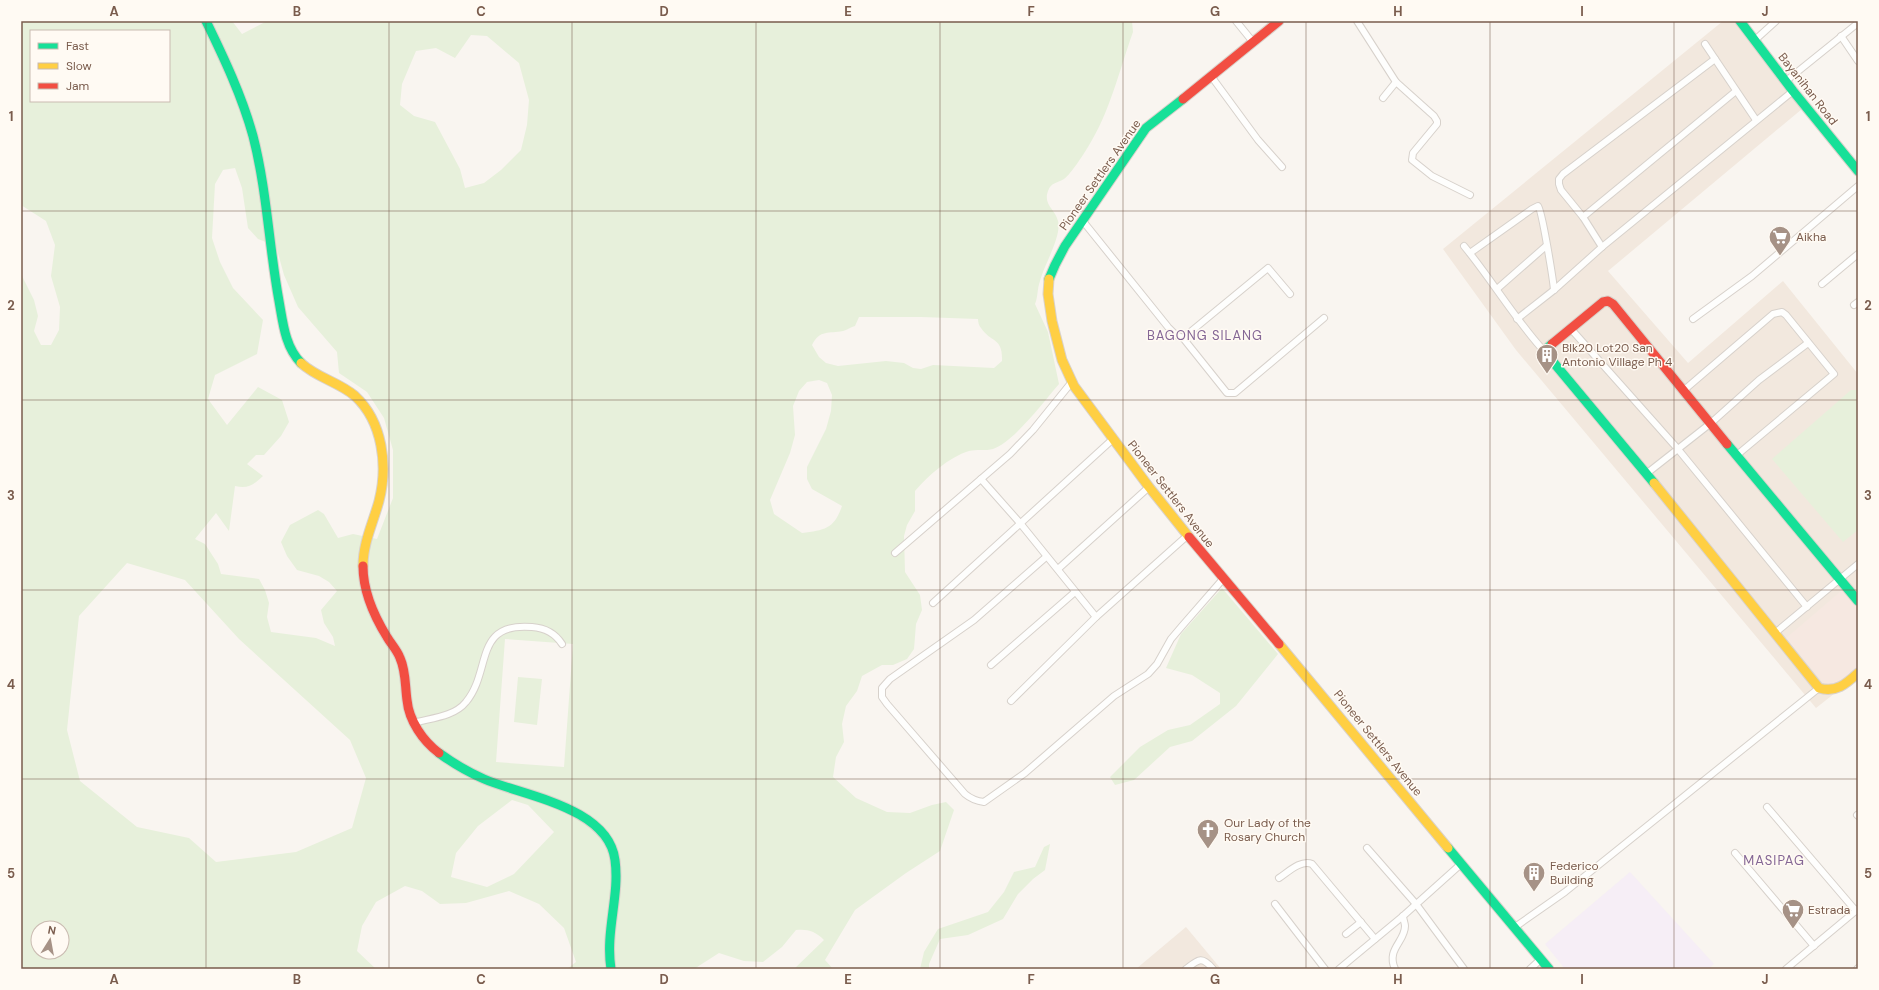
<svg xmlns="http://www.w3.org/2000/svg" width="1879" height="990" font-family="'DM Sans',sans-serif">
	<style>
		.residential { fill: #f2e8de }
		.commercial { fill: #f6e8e1 }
		.education { fill: #f6eef6 }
		.green { fill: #e7f0db; fill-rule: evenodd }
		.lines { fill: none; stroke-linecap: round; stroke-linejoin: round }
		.street-casing { stroke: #d7d1cb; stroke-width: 8 }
		.fast-casing { stroke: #d9d2cb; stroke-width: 11 }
		.slow-casing { stroke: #d9d2cb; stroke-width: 11 }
		.jam-casing { stroke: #d9d2cb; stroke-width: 11 }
		.street { stroke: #fefefd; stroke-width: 6 }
		.fast { stroke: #16e098; stroke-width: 9 }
		.slow { stroke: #ffcf43; stroke-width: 9 }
		.jam { stroke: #f24e42; stroke-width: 9 }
		.grid { fill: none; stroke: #7a5c4d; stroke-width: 1; stroke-opacity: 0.55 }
		.labels { text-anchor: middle; stroke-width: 3; stroke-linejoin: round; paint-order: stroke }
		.street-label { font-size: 12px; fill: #7a5c4d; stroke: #fffaf3 }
		.poi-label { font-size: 12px; fill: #7a5c4d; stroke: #fffaf3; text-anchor: start }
		.neighbourhood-label { font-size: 13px; letter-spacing: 1px; fill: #846695; stroke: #fffaf3 }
		.neatline { fill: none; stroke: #7a5c4d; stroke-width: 1.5 }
		.grid-label { font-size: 13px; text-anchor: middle; font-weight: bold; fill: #7a5c4d }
	</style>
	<rect width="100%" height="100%" fill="#f9f5f0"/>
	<g class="residential">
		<polygon points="1723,21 1735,21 1802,109 1608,271 1688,363 1783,281 1858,374 1858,675 1816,708 1516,350 1443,249"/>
		<polygon points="1186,927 1221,969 1136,969"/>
	</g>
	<polygon class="commercial" points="1842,590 1858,608 1858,674 1839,690 1826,686 1786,638"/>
	<polygon class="education" points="1630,872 1714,964 1708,969 1565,969 1545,944"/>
	<g class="green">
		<path d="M21 21H232L242 34 267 21H1132L1133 32C1119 71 1110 112 1088 147 1083 155 1071 174 1064 179 1058 183 1051 182 1048 191 1043 205 1055 209 1058 221 1062 236 1044 265 1040 281 1037 289 1038 297 1035 304L1048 332 1059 384C1044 401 1014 442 993 449 986 451 976 449 969 451 949 457 928 476 915 491V511L907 525 904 536 905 572 920 595 922 610 916 624 914 649 907 659 893 665H882L862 676 857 691 846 706 842 724 844 742 836 757 833 777 856 798 887 812 910 813 932 805 946 802 954 810 940 851 906 873 855 910 825 960 833 969H794L824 940C815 931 808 929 796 930L782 947 763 962 744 961 719 953 694 969H567L576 962 564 928 539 904 509 891 466 903 440 904 422 891 405 886 376 902 362 926 357 951 376 969H21V274L34 300 38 316 34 331 41 345H51L59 330 60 307 51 276 55 245 46 221 21 205ZM31 31H169V101H31ZM471 35 487 36 519 63 529 100 527 125 521 150 501 170 484 183 465 188 460 169 435 122 414 116 400 105 402 84 416 51 436 48 455 58ZM235 168 242 188 248 228 258 239 276 246 284 275 298 307 337 352 339 373 367 392 384 418 393 450V498L377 539 353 534 338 538 324 514 318 510 290 525 281 542 287 556 297 570 319 576 329 582 337 591 321 610 324 623 333 637 335 646 316 638 271 632 267 617 269 603 265 590 259 579 221 574 218 564 205 544 195 539 216 513 229 531 235 486C248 489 253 485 263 476L247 464 256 455H264L281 436 289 422 282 400 258 387 227 425 208 399 215 375 257 354 263 320 233 288 220 262 212 238 215 184 223 170ZM859 317H921L978 319C978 322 979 326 981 328 991 343 1003 337 1002 361L994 368 933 365 921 369 913 368 904 363 886 361 838 366 826 363 819 357 812 345C820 329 829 334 843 331 847 330 851 327 855 326ZM819 380 827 383 832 395 831 411 826 429 807 467V479L812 489 842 506C834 529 825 530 802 533L774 514 770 500 790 453 795 435 793 406 799 391 807 382ZM127 563 185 580 239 639 350 740 366 778 352 828 296 852 216 862 189 838 137 827 80 781 67 730 79 616ZM505 639 573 644 564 767 496 762ZM512 800 528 805 554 832 514 874 487 887 451 877 456 853 478 826ZM38 928H62V952H38Z"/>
		<polygon points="1851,390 1858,390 1858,530 1843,542 1772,459"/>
		<polygon points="1222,588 1278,654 1236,706 1192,741 1170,747 1134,780 1115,785 1110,777 1140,747 1168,730 1190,725 1220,704 1220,693 1192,675 1166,668 1181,634"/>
		<polygon points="518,677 542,679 537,725 514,722"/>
		<polygon points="1050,844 1045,870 1033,879 1018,894 1003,919 968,935 940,939 929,964 929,969 920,969 924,952 938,929 988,912 1004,892 1014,872 1035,867 1044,847"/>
	</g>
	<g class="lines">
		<g class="street-casing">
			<g id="street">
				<polyline points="1236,21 1253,42"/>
				<polyline points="1357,21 1396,82"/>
				<polyline points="1841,36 1858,61"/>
				<polyline points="1755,40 1776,21"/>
				<polyline points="1705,44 1756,120"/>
				<polyline points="1211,76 1258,140 1282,167"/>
				<polyline points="1786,81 1858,23"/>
				<polyline points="1383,98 1396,82 1434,116 1437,121 1437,124 1413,153 1412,160 1432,176 1470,195"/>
				<polyline points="1583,217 1736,91"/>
				<polyline points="1082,220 1168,327 1176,335 1183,338 1227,393 1235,393 1324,318"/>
				<path d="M1464 246C1492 280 1514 318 1544 351"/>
				<polyline points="1602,247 1583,217 1561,190 1559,184 1559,179 1563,174 1715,59"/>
				<path d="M1470 253 1532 209 1538 206C1542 210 1553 279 1554 290"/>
				<polyline points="1822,284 1858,254"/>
				<polyline points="1497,289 1546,246"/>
				<polyline points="1854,305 1858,302"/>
				<polyline points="1517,319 1554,290 1602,247 1793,91"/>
				<polyline points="1693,319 1752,276 1858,186"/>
				<polyline points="1571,329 1677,448 1807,607"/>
				<polyline points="1183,338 1268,268 1290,294"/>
				<polyline points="1683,391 1773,314 1782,312 1786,315 1834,374 1737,455"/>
				<polyline points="1646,474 1711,423 1759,380 1808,343"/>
				<polyline points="981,479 1020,523 1096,617"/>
				<polyline points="895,553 1010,454 1033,430 1071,383"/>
				<path d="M1046 557 974 620 890 679 882 688V697L887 704 965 794C971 799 976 801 984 802L1025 773 1114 696 1148 674 1157 664 1171 639 1182 626 1223 579"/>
				<polyline points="1058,569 1149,487"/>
				<polyline points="933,603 1113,439"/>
				<polyline points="1775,633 1858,564"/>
				<polyline points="991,665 1075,592"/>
				<polyline points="1011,701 1096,617 1188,535"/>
				<path d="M413 723C431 718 454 717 466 702 492 671 473 622 532 627 545 628 555 633 562 644"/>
				<polyline points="1767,807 1856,911"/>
				<polyline points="1857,815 1858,816"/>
				<polyline points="1367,848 1416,904 1464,969"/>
				<polyline points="1735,853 1814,946"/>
				<path d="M1279 878C1287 873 1301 859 1312 864L1375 939"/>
				<polyline points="1275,904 1325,969"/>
				<polyline points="1515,927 1565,892 1819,688"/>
				<polyline points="1346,934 1361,922"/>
				<path d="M1186 969C1199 959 1202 956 1213 969"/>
				<polyline points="1339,969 1403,916 1461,864"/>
				<path d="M1395 969C1386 949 1405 942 1405 926 1405 923 1403 919 1403 916"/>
				<polyline points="1530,969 1541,959"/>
				<polyline points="1786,969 1858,909"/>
				<polyline points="1857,969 1858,968"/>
			</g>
		</g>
		<g class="fast-casing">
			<g id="fast">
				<path d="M206 21C224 58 242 96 253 136 267 190 269 247 279 301 283 323 285 347 301 363"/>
				<polyline points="1740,21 1793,91 1858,171"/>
				<polyline points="1049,279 1055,265 1065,246 1146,128 1183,99"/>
				<polyline points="1552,344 1544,351 1654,483"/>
				<polyline points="1727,444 1858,601"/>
				<path d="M439 753C454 764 468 772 484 779 524 796 608 807 615 860 620 896 605 931 611 969"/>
				<polyline points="1448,848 1549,969"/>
			</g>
		</g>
		<g class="slow-casing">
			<g id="slow">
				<polyline points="1049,279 1048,294 1052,321 1062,360 1074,386 1149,487 1189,537"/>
				<path d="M301 363C317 378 339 382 355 396 383 422 388 466 379 501 373 523 363 543 363 566"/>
				<path d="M1654 483 1819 688C1836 693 1846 684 1858 673"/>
				<polyline points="1279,644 1448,848"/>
			</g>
		</g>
		<g class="jam-casing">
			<g id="jam">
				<polyline points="1183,99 1279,21"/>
				<polyline points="1552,344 1603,302 1608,301 1613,304 1727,444"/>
				<polyline points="1189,537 1279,644"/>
				<path d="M363 566C363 592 374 616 387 637 391 644 397 650 400 658 406 671 405 686 407 700 409 721 423 741 439 753"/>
			</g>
		</g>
		<use href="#street" class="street"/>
		<use href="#fast" class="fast"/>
		<use href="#slow" class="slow"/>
		<use href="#jam" class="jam"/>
	</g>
	<path class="grid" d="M206 21V969M389 21V969M572 21V969M756 21V969M940 21V969M1123 21V969M1306 21V969M1490 21V969M1674 21V969M21 211H1858M21 400H1858M21 590H1858M21 779H1858"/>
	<defs>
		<g id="supermarket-pin" transform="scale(1.15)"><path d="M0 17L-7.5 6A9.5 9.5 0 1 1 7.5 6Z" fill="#a69286" stroke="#fffaf3"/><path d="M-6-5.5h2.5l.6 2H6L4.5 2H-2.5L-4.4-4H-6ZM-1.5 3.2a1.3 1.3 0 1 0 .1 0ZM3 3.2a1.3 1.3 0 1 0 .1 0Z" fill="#fff"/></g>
		<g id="building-pin" transform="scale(1.15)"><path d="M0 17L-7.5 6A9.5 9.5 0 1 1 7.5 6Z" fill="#a69286" stroke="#fffaf3"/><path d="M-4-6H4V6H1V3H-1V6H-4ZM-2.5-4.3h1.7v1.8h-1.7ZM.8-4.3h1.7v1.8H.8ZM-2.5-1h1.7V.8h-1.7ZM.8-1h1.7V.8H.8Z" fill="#fff"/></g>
		<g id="church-pin" transform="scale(1.15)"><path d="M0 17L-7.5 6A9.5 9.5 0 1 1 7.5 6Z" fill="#a69286" stroke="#fffaf3"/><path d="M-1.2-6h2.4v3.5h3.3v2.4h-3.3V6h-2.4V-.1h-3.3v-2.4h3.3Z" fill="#fff"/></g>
	</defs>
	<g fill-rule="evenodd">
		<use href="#supermarket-pin" x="1780" y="237"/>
		<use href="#building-pin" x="1547" y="355"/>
		<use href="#church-pin" x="1208" y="830"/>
		<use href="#building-pin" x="1534" y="873"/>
		<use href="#supermarket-pin" x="1793" y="910"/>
	</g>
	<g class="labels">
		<g class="street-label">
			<text transform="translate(1808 89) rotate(52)" y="4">Bayanihan Road</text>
			<text transform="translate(1100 175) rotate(-55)" y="4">Pioneer Settlers Avenue</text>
			<text transform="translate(1171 494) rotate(52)" y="4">Pioneer Settlers Avenue</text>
			<text transform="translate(1378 743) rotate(51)" y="4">Pioneer Settlers Avenue</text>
		</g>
		<g class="poi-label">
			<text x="1796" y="241">Aikha</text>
			<text x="1562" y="352">Blk20 Lot20 San<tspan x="1562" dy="14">Antonio Village Ph 4</tspan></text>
			<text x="1224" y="827">Our Lady of the<tspan x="1224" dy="14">Rosary Church</tspan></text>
			<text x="1550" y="870">Federico<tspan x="1550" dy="14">Building</tspan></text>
			<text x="1808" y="914">Estrada</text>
		</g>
		<g class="neighbourhood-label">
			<text x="1205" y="340">BAGONG SILANG</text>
			<text x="1774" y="865">MASIPAG</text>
		</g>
	</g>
	<rect width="1879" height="990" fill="none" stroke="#fffaf3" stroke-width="44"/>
	<rect x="30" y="30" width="140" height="72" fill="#fffaf3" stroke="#cabbb1"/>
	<rect x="38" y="43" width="20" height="6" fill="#16e098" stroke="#cabbb1"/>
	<text x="66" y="50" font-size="12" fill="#7a5c4d">Fast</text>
	<rect x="38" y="63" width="20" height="6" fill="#ffcf43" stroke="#cabbb1"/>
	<text x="66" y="70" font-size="12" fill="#7a5c4d">Slow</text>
	<rect x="38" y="83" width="20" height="6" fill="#f24e42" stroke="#cabbb1"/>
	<text x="66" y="90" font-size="12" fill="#7a5c4d">Jam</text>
	<g transform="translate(50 940) rotate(11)"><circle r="19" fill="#fffaf3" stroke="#cabbb1"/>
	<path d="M0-3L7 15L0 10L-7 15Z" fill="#a69286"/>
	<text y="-6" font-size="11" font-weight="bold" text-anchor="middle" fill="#7a5c4d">N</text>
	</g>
	<rect x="22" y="22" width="1835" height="946" class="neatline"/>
	<g class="grid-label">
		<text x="114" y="16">A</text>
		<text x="297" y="16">B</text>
		<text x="481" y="16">C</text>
		<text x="664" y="16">D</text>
		<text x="848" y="16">E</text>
		<text x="1031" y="16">F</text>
		<text x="1215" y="16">G</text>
		<text x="1398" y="16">H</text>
		<text x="1582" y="16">I</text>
		<text x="1765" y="16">J</text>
		<text x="11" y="121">1</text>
		<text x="1868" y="121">1</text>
		<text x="11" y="310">2</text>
		<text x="1868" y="310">2</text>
		<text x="11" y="500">3</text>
		<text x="1868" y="500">3</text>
		<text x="11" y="689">4</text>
		<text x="1868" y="689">4</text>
		<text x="11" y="878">5</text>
		<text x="1868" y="878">5</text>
		<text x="114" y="984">A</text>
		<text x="297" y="984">B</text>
		<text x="481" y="984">C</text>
		<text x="664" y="984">D</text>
		<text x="848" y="984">E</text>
		<text x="1031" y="984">F</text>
		<text x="1215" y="984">G</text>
		<text x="1398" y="984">H</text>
		<text x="1582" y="984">I</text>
		<text x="1765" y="984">J</text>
	</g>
</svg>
